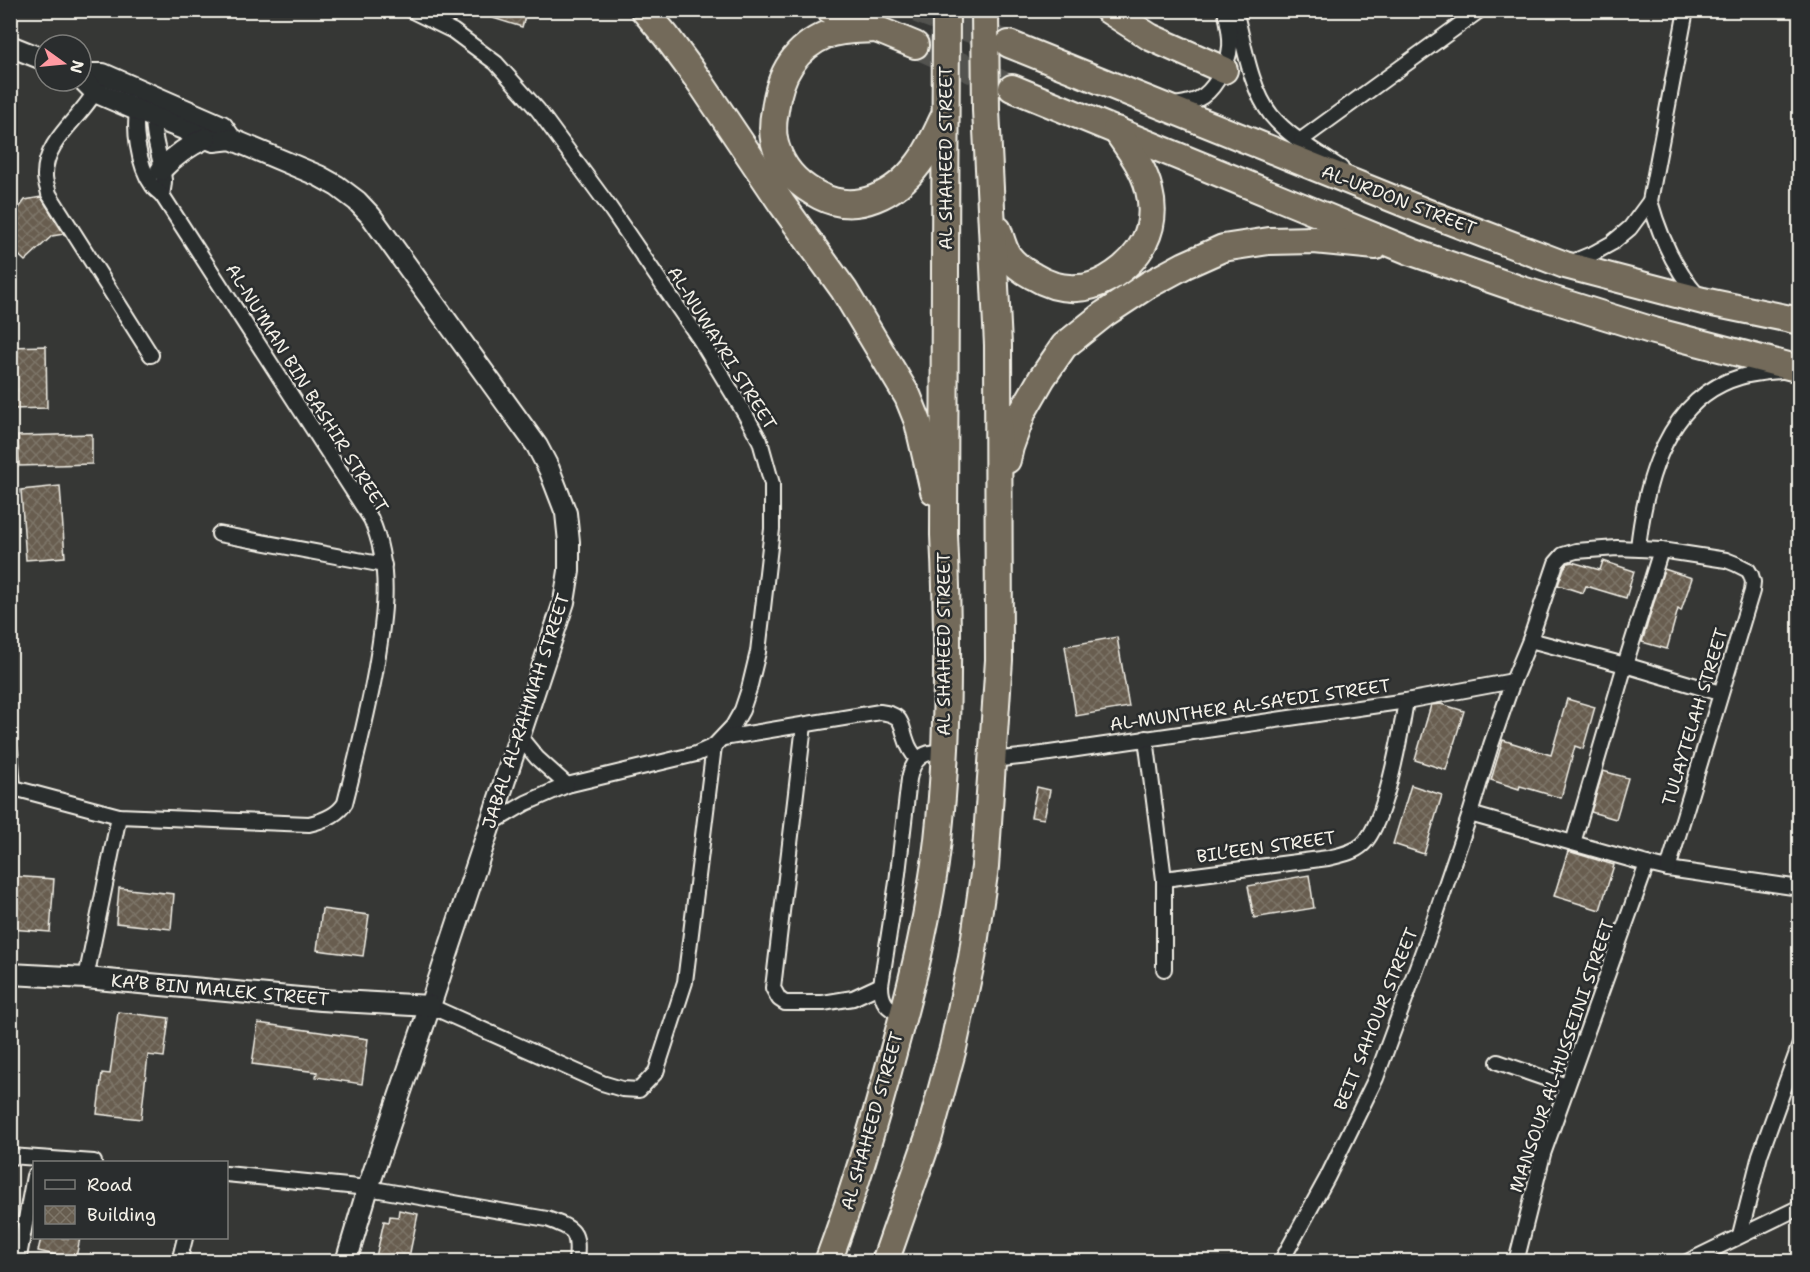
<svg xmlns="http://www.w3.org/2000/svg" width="1810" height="1272" font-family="'Shantell Sans',sans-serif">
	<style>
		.building { fill: url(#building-cross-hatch); stroke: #f4f1e8; stroke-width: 1.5 }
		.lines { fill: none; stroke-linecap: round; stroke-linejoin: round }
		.highway-tunnel { stroke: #525350; stroke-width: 26; stroke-dasharray: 26 13; stroke-linecap: butt }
		.street-casing { stroke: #f4f1e8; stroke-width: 18 }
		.secondary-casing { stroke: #f4f1e8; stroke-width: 24 }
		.highway-casing { stroke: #f4f1e8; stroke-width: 30 }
		.street { stroke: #2a2d2e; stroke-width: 14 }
		.secondary { stroke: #2a2d2e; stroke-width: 20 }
		.highway { stroke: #736b5a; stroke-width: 26 }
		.labels { text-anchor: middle; stroke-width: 5; stroke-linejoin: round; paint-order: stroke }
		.street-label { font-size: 18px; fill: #f4f1e8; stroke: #2a2d2e }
	</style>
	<defs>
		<pattern id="building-cross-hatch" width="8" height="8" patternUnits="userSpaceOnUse" patternTransform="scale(1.5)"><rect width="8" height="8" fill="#675d4f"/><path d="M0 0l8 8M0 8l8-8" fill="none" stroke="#7d7568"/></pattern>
	</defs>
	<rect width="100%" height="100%" fill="#363735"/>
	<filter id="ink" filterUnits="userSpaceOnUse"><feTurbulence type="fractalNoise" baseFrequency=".0167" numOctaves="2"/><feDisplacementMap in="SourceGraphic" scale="12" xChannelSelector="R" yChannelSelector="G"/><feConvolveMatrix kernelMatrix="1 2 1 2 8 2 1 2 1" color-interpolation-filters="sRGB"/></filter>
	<g filter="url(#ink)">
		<g class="building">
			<polygon points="478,10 527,10 522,27 477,13"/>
			<polygon points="41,197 64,234 52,236 25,261 10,247 10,220 25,200"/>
			<polygon points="46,346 47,408 11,409 10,347"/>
			<polygon points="92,434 92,464 19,466 18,436"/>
			<polygon points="60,486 65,557 26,560 21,490"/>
			<polygon points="1603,561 1634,571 1626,598 1586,586 1583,593 1558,585 1564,568 1568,563 1572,562 1600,570"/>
			<polygon points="1664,569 1692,578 1681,611 1678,609 1667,649 1642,642"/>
			<polygon points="1117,637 1129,707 1076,716 1065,646"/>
			<polygon points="1567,699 1595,707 1583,749 1575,746 1561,798 1520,786 1519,789 1491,780 1503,740 1551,755"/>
			<polygon points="1441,704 1464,711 1446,770 1415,760 1431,705"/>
			<polygon points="1603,771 1628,778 1616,819 1591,812"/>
			<polygon points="1411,785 1442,795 1424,854 1393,844"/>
			<polygon points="1037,787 1050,790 1044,819 1031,817"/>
			<polygon points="1568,851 1614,865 1600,910 1554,896"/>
			<polygon points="1309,875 1314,908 1254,918 1248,886"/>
			<polygon points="11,876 54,879 50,932 10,929"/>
			<polygon points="119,888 174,894 171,929 116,923"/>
			<polygon points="322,909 369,915 363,956 317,950"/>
			<polygon points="118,1012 169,1018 164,1057 148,1055 141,1119 97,1114 102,1073 110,1074"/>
			<polygon points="258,1023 368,1039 362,1084 316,1077 317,1072 252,1064"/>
			<polygon points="399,1210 418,1214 408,1262 397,1262 376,1257 384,1221 389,1222 390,1216 398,1217"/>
			<polygon points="41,1238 80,1238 75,1262 58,1262 60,1256 38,1251"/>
		</g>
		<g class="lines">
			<g class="highway-tunnel">
				<polyline points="917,10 1004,42"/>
				<polyline points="915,45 1012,88"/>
			</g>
			<g class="street-casing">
				<g id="street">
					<polyline points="410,10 453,31 496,63 538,110 610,208 701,341 744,412 760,441 772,484 772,529 758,652 749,689 742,710 733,726 714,746 696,754 567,785 526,803 490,824"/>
					<path d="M1235 10C1244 43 1250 88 1271 115 1288 136 1318 153 1341 168"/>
					<path d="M98 86C84 117 44 139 45 176 45 182 48 188 49 194L151 355"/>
					<path d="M1170 106C1179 104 1190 103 1198 99 1207 95 1213 87 1218 79 1234 54 1232 38 1225 10"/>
					<path d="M155 111C149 131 162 160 164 180 164 185 163 190 162 195"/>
					<polyline points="1301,140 1480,10"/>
					<path d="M1650 201C1660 237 1674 269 1699 297"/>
					<polyline points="1570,263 1594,253 1612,243 1630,228 1650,201 1686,10"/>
					<polyline points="219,534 384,565"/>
					<path d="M1638 548C1645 482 1667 398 1740 377 1753 373 1767 372 1781 371"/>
					<polyline points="1530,640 1625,665 1720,693"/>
					<polyline points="804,725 773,988 779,999 785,1003 823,1003 853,998 881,985"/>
					<polyline points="519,736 537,758 567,785"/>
					<path d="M723 738 880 712C904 715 900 723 907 742 909 749 913 754 917 759"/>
					<polyline points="1146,738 1164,879 1164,969"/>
					<polyline points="10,750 13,787"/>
					<polyline points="992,760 1029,756 1406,701 1513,681"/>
					<path d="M10 787 119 816 309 824C322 821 338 815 345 803 356 759 367 717 375 673 384 621 393 569 371 519L162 195C159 192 154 189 152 185 139 167 131 124 140 103"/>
					<polyline points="1470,814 1647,864 1668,869 1800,888"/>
					<polyline points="1573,843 1625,665 1661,550"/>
					<path d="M1164 879 1328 858C1340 855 1353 853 1362 845 1385 826 1401 732 1406 701"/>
					<polyline points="86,978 119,816"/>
					<polyline points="430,1006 602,1083 622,1089 639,1090 656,1072 685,982 714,746"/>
					<path d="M903 1016C887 1008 881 1003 881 985L897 882 909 779C913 758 924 750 945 752"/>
					<polyline points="1498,1062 1567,1086"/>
					<polyline points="10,1156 94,1162"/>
					<path d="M226 1174 368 1188 547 1219C575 1229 579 1231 576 1262"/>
					<polyline points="1740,1235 1760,1155 1800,1044"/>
					<polyline points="18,1262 34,1176"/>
					<polyline points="179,1262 185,1238"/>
					<polyline points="1281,1262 1327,1178 1376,1078 1431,929 1470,814 1491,745 1513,681 1530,640 1556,563 1563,555 1576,551 1617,548 1661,550 1726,560 1736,564 1748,570 1751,575 1753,582 1752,591 1668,869"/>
					<polyline points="1516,1262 1543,1154 1647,864"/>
					<polyline points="1687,1262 1800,1207"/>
				</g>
			</g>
			<g class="secondary-casing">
				<g id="secondary">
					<polyline points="10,46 45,60"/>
					<polyline points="81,74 103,74 222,126 231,139"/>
					<polyline points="81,78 95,92 153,117 214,141 231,139 319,176 337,186 357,201 371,216 537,446 549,469 566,513 569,542 569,571 564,602 430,1006 368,1188 346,1262"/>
					<path d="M161 170C175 155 188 146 206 138"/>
					<polyline points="10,974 86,978 321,1000 430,1006"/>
				</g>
			</g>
			<g class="highway-casing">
				<g id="highway">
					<polyline points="644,10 666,36 700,82 782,204 844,290 908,397 918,422 934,491"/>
					<polyline points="830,10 915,45"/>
					<polyline points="1108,10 1150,37 1224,70"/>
					<path d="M876 29C860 30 842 29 826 35 793 49 779 77 775 110 772 125 772 141 779 155 787 174 802 187 820 196 857 215 896 194 919 163 929 150 936 134 943 119"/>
					<polyline points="1009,44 1426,212 1565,265 1703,301 1800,321"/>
					<polyline points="1012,88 1412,252 1522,290 1654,331 1800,369"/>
					<path d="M998 230C1001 239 1003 248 1008 256 1015 265 1023 271 1033 276 1046 284 1061 289 1077 288 1088 288 1098 284 1107 279 1140 260 1159 229 1149 190 1144 168 1129 149 1116 130"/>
					<polyline points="1007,460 1010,447 1023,411 1042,378 1064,346 1104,314 1148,285 1185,265 1223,248 1269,241 1314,240 1376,246"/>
					<path d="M828 1262C854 1192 875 1121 894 1049 913 980 930 911 938 840 949 739 949 637 944 535L946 10"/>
					<polyline points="885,1262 929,1136 953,1048 972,958 985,867 999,660 998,345 986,110 985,10"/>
				</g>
			</g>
			<use href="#street" class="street"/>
			<use href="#secondary" class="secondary"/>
			<use href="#highway" class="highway"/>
		</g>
	</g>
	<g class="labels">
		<g class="street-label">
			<text transform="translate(946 158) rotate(-90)" y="6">AL SHAHEED STREET</text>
			<text transform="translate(1399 200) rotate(21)" y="6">AL-URDON STREET</text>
			<text transform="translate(722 348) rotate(58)" y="6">AL-NUWAYRI STREET</text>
			<text transform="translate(307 388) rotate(58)" y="6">AL-NU'MAN BIN BASHIR STREET</text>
			<text transform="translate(944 644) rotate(-90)" y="6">AL SHAHEED STREET</text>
			<text transform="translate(1250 705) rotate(-8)" y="6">AL-MUNTHER AL-SA’EDI STREET</text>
			<text transform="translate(526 711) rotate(-72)" y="6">JABAL AL-RAHMAH STREET</text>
			<text transform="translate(1695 717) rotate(-73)" y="6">TULAYTELAH STREET</text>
			<text transform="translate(1266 847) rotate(-8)" y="6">BIL’EEN STREET</text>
			<text transform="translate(220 990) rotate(5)" y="6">KA’B BIN MALEK STREET</text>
			<text transform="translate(1376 1019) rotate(-68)" y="6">BEIT SAHOUR STREET</text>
			<text transform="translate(1562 1056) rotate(-71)" y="6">MANSOUR AL-HUSSEINI STREET</text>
			<text transform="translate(872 1121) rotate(-74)" y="6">AL SHAHEED STREET</text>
		</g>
	</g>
	<rect width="1810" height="1272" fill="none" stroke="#2a2d2e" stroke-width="36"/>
	<rect x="18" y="18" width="1774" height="1236" fill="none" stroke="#f4f1e8" stroke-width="2" filter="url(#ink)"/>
	<rect x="33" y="1161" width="195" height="78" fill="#2a2d2e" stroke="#7b7b78" stroke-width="1.5"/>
	<rect x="45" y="1180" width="30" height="9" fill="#2a2d2e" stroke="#7b7b78" stroke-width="1.5"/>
	<text x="87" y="1191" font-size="18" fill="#f4f1e8">Road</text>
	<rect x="45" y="1206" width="30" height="18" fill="url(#building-cross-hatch)" stroke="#7b7b78" stroke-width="1.5"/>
	<text x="87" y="1221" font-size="18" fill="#f4f1e8">Building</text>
	<g transform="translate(63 63) rotate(105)"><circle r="28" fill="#2a2d2e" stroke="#7b7b78" stroke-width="1.5"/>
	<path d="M0-4.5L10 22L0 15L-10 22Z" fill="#ff9aa2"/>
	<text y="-9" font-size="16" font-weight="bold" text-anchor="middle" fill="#f4f1e8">N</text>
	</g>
</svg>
